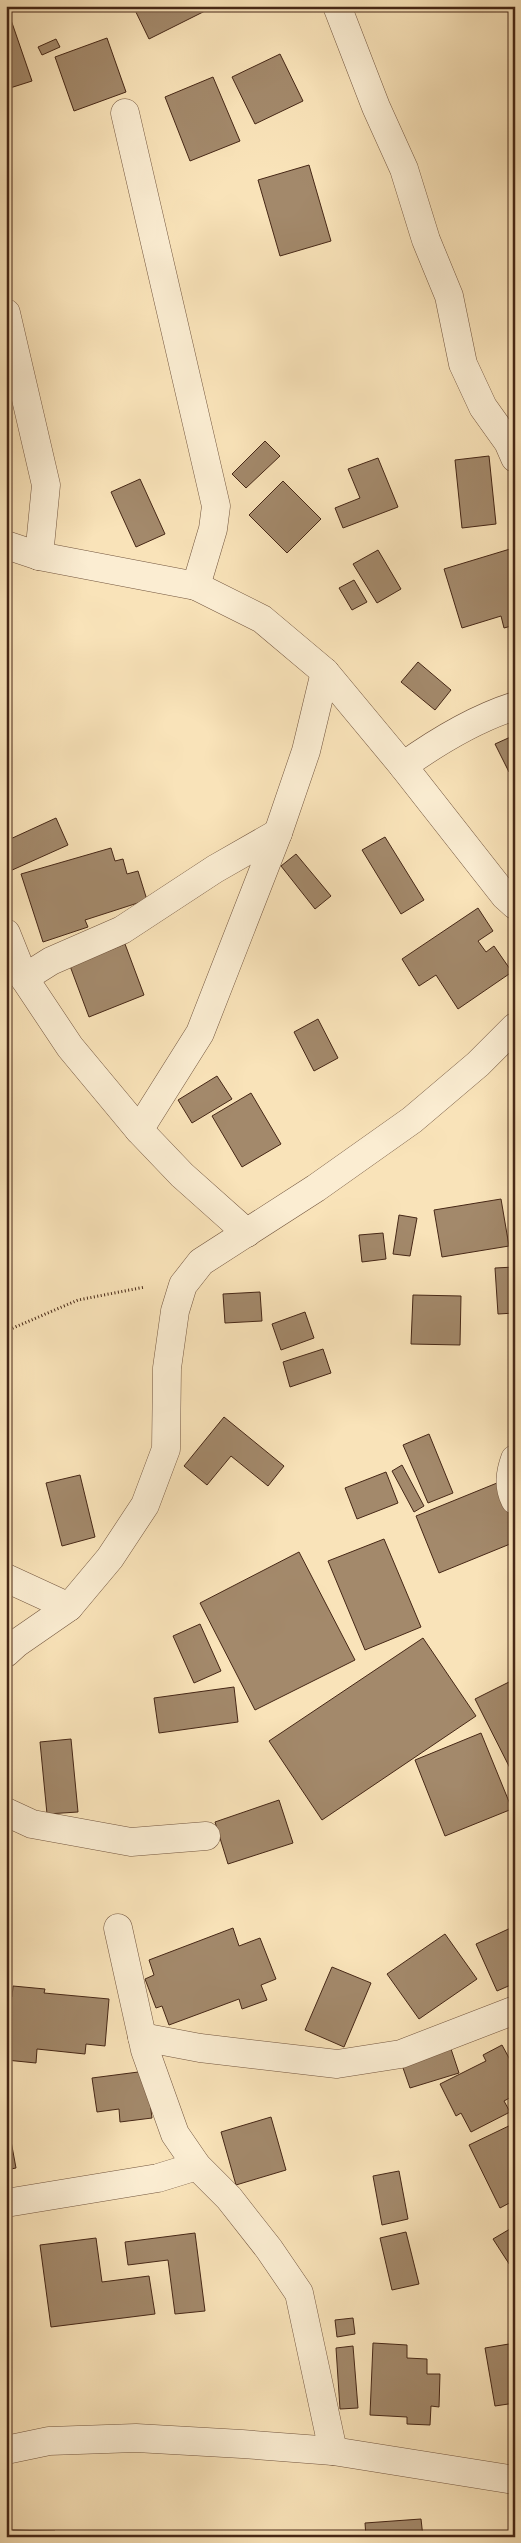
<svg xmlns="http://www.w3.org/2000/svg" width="521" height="2543" font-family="'IM FELL DW Pica',serif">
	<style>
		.building { fill: #a3896b; stroke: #462716 }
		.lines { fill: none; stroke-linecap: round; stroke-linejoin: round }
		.minor-casing { stroke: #73563f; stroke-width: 29 }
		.path { stroke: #462716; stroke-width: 3; stroke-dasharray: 1 2.5; stroke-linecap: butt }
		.minor { stroke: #fbedd2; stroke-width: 28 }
	</style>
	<rect width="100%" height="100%" fill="#f9e3b9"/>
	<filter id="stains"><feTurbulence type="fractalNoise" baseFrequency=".004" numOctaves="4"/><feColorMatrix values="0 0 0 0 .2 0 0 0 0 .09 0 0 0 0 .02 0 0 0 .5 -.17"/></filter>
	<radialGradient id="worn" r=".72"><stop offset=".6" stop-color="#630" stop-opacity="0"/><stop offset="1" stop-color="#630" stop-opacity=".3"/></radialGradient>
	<g class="building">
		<polygon points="133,6 215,6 149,39"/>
		<polygon points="10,17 32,81 10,88 6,79 6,18"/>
		<polygon points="107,38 126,92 74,111 55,57"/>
		<polygon points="56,39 60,47 42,55 38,47"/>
		<polygon points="280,54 303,101 255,124 232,77"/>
		<polygon points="213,77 240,141 190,161 165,97"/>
		<polygon points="309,165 331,241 280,256 258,180"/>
		<polygon points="265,441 280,456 246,488 232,474"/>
		<polygon points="489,456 496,524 462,528 455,460"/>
		<polygon points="378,458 398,507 343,528 335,508 360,498 348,469"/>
		<polygon points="140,479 165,534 136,547 111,492"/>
		<polygon points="283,481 321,519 287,553 249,515"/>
		<polygon points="510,549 515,564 515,625 504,628 501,616 462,628 444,569"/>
		<polygon points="378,550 401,589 377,603 353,564"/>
		<polygon points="354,580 367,602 352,610 339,588"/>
		<polygon points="418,662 451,690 435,710 401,682"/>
		<polygon points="515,735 515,770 509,772 495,744"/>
		<polygon points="56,818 68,845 10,871 6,864 6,841"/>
		<polygon points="385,837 424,900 401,914 362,850"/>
		<polygon points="111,848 115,861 123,859 127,874 138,871 147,900 85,920 88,927 43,942 21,874"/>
		<polygon points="296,854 331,896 315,909 281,866"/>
		<polygon points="478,908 493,931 478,941 486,952 494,946 512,972 458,1009 436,975 419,986 402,959"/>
		<polygon points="125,944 144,995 89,1017 70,966"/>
		<polygon points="318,1019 338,1058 314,1071 294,1032"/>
		<polygon points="217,1076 232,1099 192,1123 178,1100"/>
		<polygon points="251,1093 281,1144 242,1167 212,1116"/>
		<polygon points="501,1199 509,1246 442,1257 434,1210"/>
		<polygon points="399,1215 417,1218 410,1256 393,1254"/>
		<polygon points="383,1233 386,1259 362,1262 359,1235"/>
		<polygon points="515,1267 515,1313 498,1314 495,1268"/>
		<polygon points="260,1292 262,1321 225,1323 223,1294"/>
		<polygon points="413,1295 461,1296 460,1345 411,1344"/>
		<polygon points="305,1312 314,1338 281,1350 272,1324"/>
		<polygon points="323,1349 331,1373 290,1387 283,1362"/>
		<polygon points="224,1417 284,1466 268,1486 231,1456 207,1485 184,1466"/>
		<polygon points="429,1434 453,1493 428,1503 403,1445"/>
		<polygon points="402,1465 424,1506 414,1512 392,1471"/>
		<polygon points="386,1472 398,1503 357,1519 345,1488"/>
		<polygon points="80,1475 95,1537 62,1546 46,1483"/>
		<polygon points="497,1483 515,1526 515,1542 439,1573 416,1516"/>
		<polygon points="384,1539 421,1627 365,1650 328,1561"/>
		<polygon points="299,1552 355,1660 255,1710 200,1603"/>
		<polygon points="515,1552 515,1580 512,1580 510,1553"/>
		<polygon points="200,1624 221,1671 194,1683 173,1636"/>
		<polygon points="423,1638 476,1716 322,1820 269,1741"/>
		<polygon points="515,1679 515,1778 475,1699"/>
		<polygon points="234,1687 238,1722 159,1733 154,1698"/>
		<polygon points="481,1733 512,1809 445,1836 415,1760"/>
		<polygon points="71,1739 78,1812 47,1814 40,1742"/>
		<polygon points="279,1800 293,1843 228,1864 215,1822"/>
		<polygon points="515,1926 515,1987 513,1984 497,1991 476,1944"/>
		<polygon points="233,1928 239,1946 260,1938 276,1979 261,1985 267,2000 242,2009 239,1999 169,2025 162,2006 156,2008 145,1979 154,1975 149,1960"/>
		<polygon points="445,1934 477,1979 419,2019 387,1974"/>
		<polygon points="332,1967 371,1983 344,2047 305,2030"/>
		<polygon points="13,1986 45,1989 44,1993 109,1999 105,2046 86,2044 85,2054 37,2049 36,2063 6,2060 6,2005 7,1997 12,1997"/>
		<polygon points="502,2045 515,2069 515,2095 504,2101 510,2112 471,2132 461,2113 456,2116 440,2084 486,2061 483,2055"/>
		<polygon points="451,2049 459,2073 410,2088 402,2065"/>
		<polygon points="146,2071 152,2118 120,2122 119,2109 97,2112 92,2078"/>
		<polygon points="6,2114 16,2168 6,2170"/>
		<polygon points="271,2117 286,2170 236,2185 221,2132"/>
		<polygon points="515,2123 515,2200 500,2208 469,2145"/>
		<polygon points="399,2171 408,2219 382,2225 373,2176"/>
		<polygon points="515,2226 515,2273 493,2239"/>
		<polygon points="406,2232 419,2284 392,2290 380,2238"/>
		<polygon points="195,2233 205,2311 175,2314 168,2260 128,2265 125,2242"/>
		<polygon points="96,2238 102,2282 149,2276 155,2314 51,2327 40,2245"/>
		<polygon points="353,2318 355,2334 337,2337 335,2320"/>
		<polygon points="373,2343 407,2345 407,2358 427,2359 427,2374 440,2374 439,2407 431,2406 430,2425 407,2424 407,2417 370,2415"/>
		<polygon points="515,2343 515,2403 495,2406 485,2348"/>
		<polygon points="353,2346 358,2408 340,2409 336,2348"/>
		<polygon points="421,2519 423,2537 366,2537 365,2523"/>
		<polygon points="6,2530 55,2531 55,2537 6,2537"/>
	</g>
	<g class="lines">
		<g class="minor-casing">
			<g id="minor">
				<polyline points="337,6 376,107 404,169 426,240 449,296 463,364 483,407 508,442 515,458"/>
				<polyline points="125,113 216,506 213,529 196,586"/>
				<polyline points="6,313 46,485 39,556"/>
				<polyline points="6,545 39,556 196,586 262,619 325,672 403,766 505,896 515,905"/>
				<path d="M403 766C438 741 474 719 515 706"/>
				<polyline points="6,933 24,978 70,1047 139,1130 182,1175 247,1233"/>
				<polyline points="24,978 51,961 122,930 215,869 278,833"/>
				<polyline points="139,1130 200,1033 278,833 306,751 325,672"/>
				<path d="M515 1459C510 1473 508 1486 515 1500"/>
				<polyline points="6,1578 69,1607"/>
				<polyline points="6,1653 17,1643 69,1607 110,1558 145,1505 166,1449 167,1368 175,1311 183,1285 201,1262 316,1188 412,1120 478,1064 515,1027"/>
				<polyline points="6,1812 32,1824 131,1842 206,1836"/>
				<polyline points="118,1928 145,2050 175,2134 197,2166 229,2198 269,2249 299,2293 333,2451"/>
				<polyline points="142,2037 200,2048 337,2064 401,2054 515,2010"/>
				<polyline points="6,2203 158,2178 197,2166"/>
				<polyline points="6,2450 49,2441 136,2438 242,2444 333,2451 515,2480"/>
			</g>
		</g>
		<polyline class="path" points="6,1331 78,1300 145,1287"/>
		<use href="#minor" class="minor"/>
	</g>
	<rect width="521" height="2543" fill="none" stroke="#f9e3b9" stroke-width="25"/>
	<rect x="8" y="8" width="506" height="2528" fill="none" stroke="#462716" stroke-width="2.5"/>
	<rect x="12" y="12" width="496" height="2518" fill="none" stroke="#462716"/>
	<rect width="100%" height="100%" filter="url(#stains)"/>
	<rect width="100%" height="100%" fill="url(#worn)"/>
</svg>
